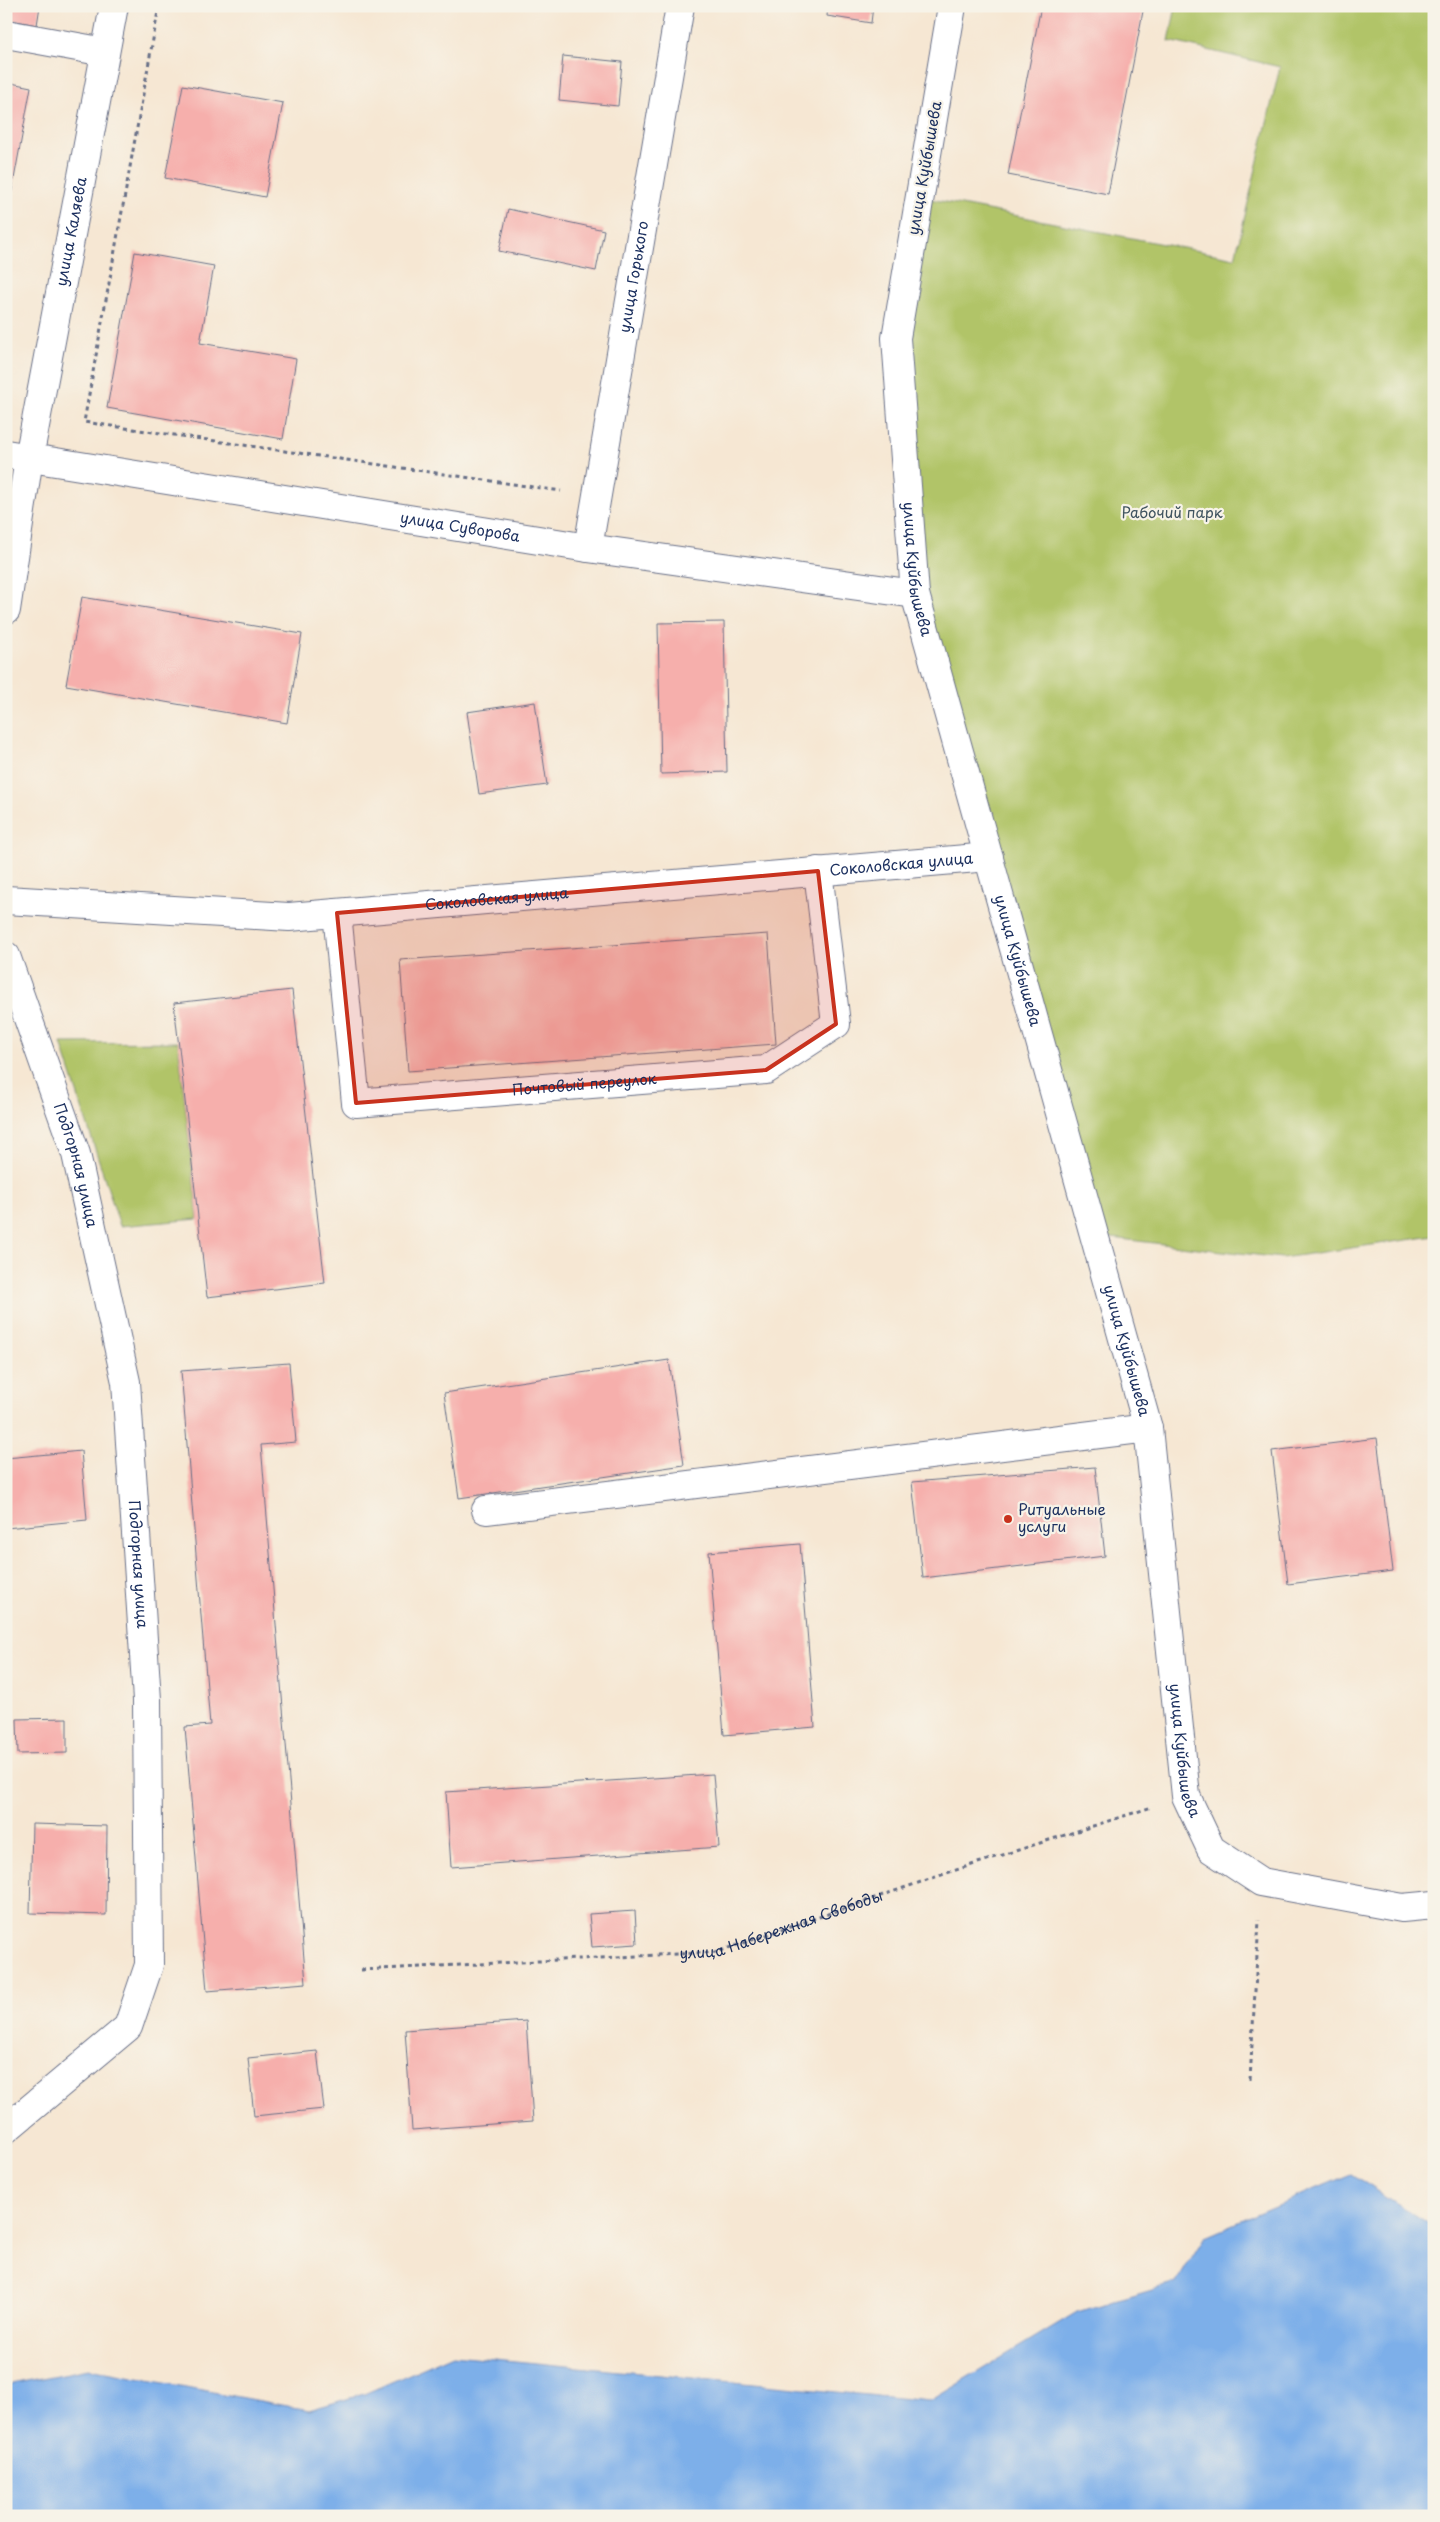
<svg xmlns="http://www.w3.org/2000/svg" width="1440" height="2522" font-family="'Playpen Sans',sans-serif">
	<style>
		.green { fill: #b1c467; stroke: #667a62 }
		.water { fill: #7dafe9; stroke: #4c6fa4 }
		.building { fill: #f6afac }
		.lines { fill: none; stroke-linecap: round; stroke-linejoin: round }
		.minor-casing { stroke: #686f87; stroke-width: 30 }
		.path { stroke: #686f87; stroke-width: 3; stroke-dasharray: 4 4; stroke-linecap: butt }
		.minor { stroke: #fff; stroke-width: 28 }
		.marked { fill: #c8321e; fill-opacity: 0.2; stroke: #c8321e; stroke-width: 4; stroke-linejoin: round }
		.poi-dot { fill: #c8321e; stroke: #f7f3e8; stroke-width: 2 }
		.labels { text-anchor: middle; stroke-width: 4.5; stroke-linejoin: round; paint-order: stroke }
		.street-label { font-size: 15px; fill: #1b2f5e; stroke: #f7f3e8 }
		.park-label { font-size: 15px; fill: #405460; stroke: #f7f3e8 }
		.poi-label { font-size: 15px; fill: #1b2f5e; stroke: #f7f3e8; text-anchor: start }
	</style>
	<rect width="100%" height="100%" fill="#f7f3e8"/>
	<filter id="ink" filterUnits="userSpaceOnUse"><feTurbulence type="fractalNoise" baseFrequency=".02" numOctaves="2"/><feDisplacementMap in="SourceGraphic" scale="10" xChannelSelector="R" yChannelSelector="G"/><feConvolveMatrix kernelMatrix="1 2 1 2 8 2 1 2 1" color-interpolation-filters="sRGB"/></filter>
	<filter id="wash" filterUnits="userSpaceOnUse"><feTurbulence type="fractalNoise" baseFrequency=".0096" numOctaves="4" result="noise"/><feDisplacementMap in="SourceGraphic" scale="20" xChannelSelector="R" yChannelSelector="G"/><feGaussianBlur stdDeviation="1.12" result="paint"/><feColorMatrix in="noise" values="0 0 0 0 0 0 0 0 0 0 0 0 0 0 0 0 0 1.4 0 .05"/><feComposite in="paint" operator="in"/></filter>
	<g filter="url(#wash)">
		<rect width="100%" height="100%" fill="#f6e7d3"/>
		<g class="green">
			<polygon points="1176,6 1434,6 1434,1236 1282,1258 1095,1236 915,594 896,338 920,197 1235,258 1280,67 1169,41"/>
			<polygon points="178,1042 198,1219 120,1226 61,1043"/>
		</g>
		<polygon class="water" points="1351,2174 1434,2227 1434,2516 6,2516 6,2385 89,2369 309,2410 364,2394 453,2355 930,2401 1077,2312 1176,2283 1205,2236"/>
		<g id="blocks">
			<g class="building">
				<polygon points="6,6 40,6 37,25 6,19"/>
				<polygon points="295,6 313,6 312,10"/>
				<polygon points="828,6 873,6 871,23 827,16"/>
				<polygon points="1041,6 1144,6 1108,194 1008,175"/>
				<polygon points="563,56 622,62 618,106 559,100"/>
				<polygon points="6,82 31,87 7,217 6,217"/>
				<polygon points="183,85 283,103 265,197 165,178"/>
				<polygon points="508,209 604,230 596,271 499,251"/>
				<polygon points="135,252 214,266 200,343 296,359 283,439 107,408"/>
				<polygon points="82,597 302,634 287,723 66,685"/>
				<polygon points="724,622 727,772 661,774 658,623"/>
				<polygon points="535,702 547,785 479,794 467,712"/>
				<polygon points="768,934 776,1044 408,1071 400,960"/>
				<polygon points="292,990 325,1283 207,1297 174,1003"/>
				<polygon points="669,1360 684,1465 459,1498 444,1393"/>
				<polygon points="289,1363 296,1442 261,1445 306,1983 207,1991 185,1727 210,1725 181,1371"/>
				<polygon points="1377,1438 1393,1571 1288,1584 1272,1451"/>
				<polygon points="81,1451 87,1520 6,1528 6,1458"/>
				<polygon points="1095,1467 1105,1556 923,1578 912,1482"/>
				<polygon points="800,1544 815,1727 724,1735 709,1552"/>
				<polygon points="67,1718 67,1753 18,1754 17,1719"/>
				<polygon points="713,1774 719,1847 451,1867 446,1792"/>
				<polygon points="32,1824 107,1826 106,1915 30,1913"/>
				<polygon points="635,1911 637,1944 592,1947 589,1914"/>
				<polygon points="526,2021 533,2121 412,2130 405,2030"/>
				<polygon points="317,2051 324,2109 254,2116 248,2058"/>
			</g>
		</g>
	</g>
	<g filter="url(#ink)">
		<use href="#blocks" fill-opacity="0" stroke="#686f87" stroke-width="1"/>
		<g class="lines">
			<g class="minor-casing">
				<g id="minor">
					<path id="s2" d="M952 6 896 338 915 594 1148 1428 1186 1796 1211 1849 1261 1882 1402 1908 1434 1905"/>
					<polyline points="6,34 105,52"/>
					<path id="s3" d="M6 454 588 548 915 594"/>
					<path id="s4" d="M588 548 680 6"/>
					<path id="s5" d="M6 610 29 458 114 6"/>
					<path id="s6" d="M6 900 289 917 989 857"/>
					<path id="s7" d="M337 913 356 1103 766 1070 836 1024 818 871"/>
					<path id="s8" d="M6 956 76 1154 126 1382 147 1700 149 1965 128 2027 6 2129"/>
					<polyline points="486,1510 1148,1428"/>
				</g>
			</g>
			<g class="path">
				<polyline points="159,6 84,422 561,491"/>
				<path id="s1" d="M361 1970 717 1952 953 1871 1152 1807"/>
				<polyline points="1250,2080 1259,1920"/>
			</g>
			<use href="#minor" class="minor"/>
		</g>
	</g>
	<path class="marked" d="M818 871 836 1024 766 1070 356 1103 337 913Z"/>
	<circle class="poi-dot" cx="1008" cy="1519" r="5"/>
	<g class="labels">
		<g class="street-label">
			<text transform="translate(925 168) rotate(-80)" y="5">улица Куйбышева</text>
			<text dy="5" stroke="none"><textPath href="#s5" startOffset="384">улица Каляева</textPath></text>
			<text dy="5" stroke="none"><textPath href="#s4" startOffset="275">улица Горького</textPath></text>
			<text dy="5" stroke="none"><textPath href="#s3" startOffset="460">улица Суворова</textPath></text>
			<text dy="5" stroke="none"><textPath href="#s2" startOffset="569">улица Куйбышева</textPath></text>
			<text dy="5" stroke="none"><textPath href="#s6" startOffset="898">Соколовская улица</textPath></text>
			<text dy="5" stroke="none"><textPath href="#s6" startOffset="492">Соколовская улица</textPath></text>
			<text dy="5" stroke="none"><textPath href="#s2" startOffset="974">улица Куйбышева</textPath></text>
			<text dy="5" stroke="none"><textPath href="#s7" startOffset="420">Почтовый переулок</textPath></text>
			<text dy="5" stroke="none"><textPath href="#s8" startOffset="221">Подгорная улица</textPath></text>
			<text dy="5" stroke="none"><textPath href="#s2" startOffset="1379">улица Куйбышева</textPath></text>
			<text dy="5" stroke="none"><textPath href="#s8" startOffset="626">Подгорная улица</textPath></text>
			<text dy="5" stroke="none"><textPath href="#s2" startOffset="1784">улица Куйбышева</textPath></text>
			<text dy="5" stroke="none"><textPath href="#s1" startOffset="425">улица Набережная Свободы</textPath></text>
		</g>
		<g class="park-label">
			<text x="1172" y="518">Рабочий парк</text>
		</g>
		<g class="poi-label">
			<text x="1018" y="1515">Ритуальные<tspan x="1018" dy="17">услуги</tspan></text>
		</g>
	</g>
	<rect width="1440" height="2522" fill="none" stroke="#f7f3e8" stroke-width="25"/>
</svg>
